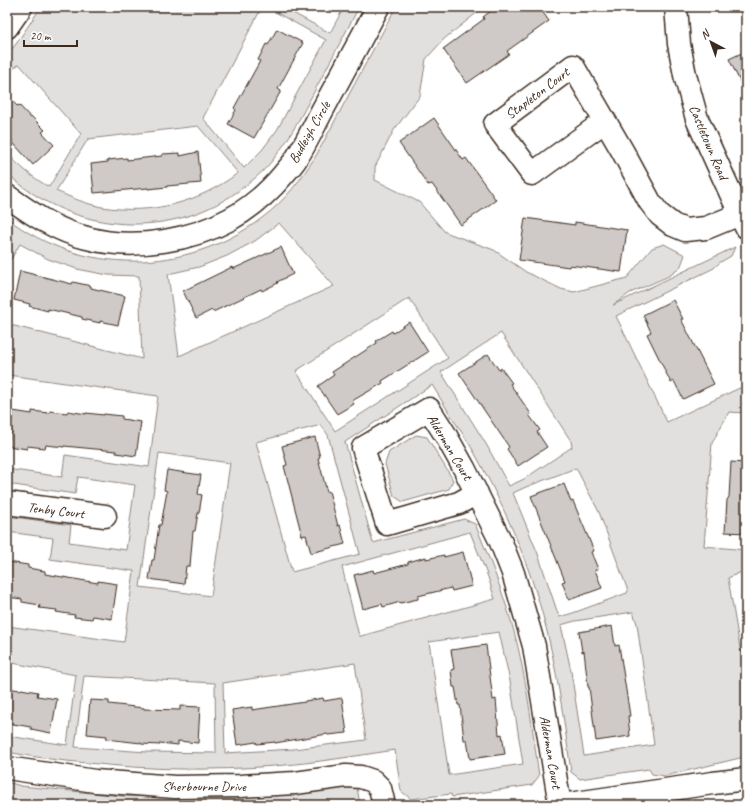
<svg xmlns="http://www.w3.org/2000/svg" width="753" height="812" font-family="Caveat,sans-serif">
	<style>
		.green { fill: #e2e0de; stroke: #8e857e; fill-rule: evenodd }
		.building { fill: #cfcac7; stroke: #3b2a1e }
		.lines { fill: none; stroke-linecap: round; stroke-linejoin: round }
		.minor-casing { stroke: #3b2a1e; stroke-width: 25 }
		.minor { stroke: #fff; stroke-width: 22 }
		.labels { text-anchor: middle; stroke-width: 3; stroke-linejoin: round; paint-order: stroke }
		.street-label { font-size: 14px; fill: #3b2a1e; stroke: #fff }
	</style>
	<rect width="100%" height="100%" fill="#fff"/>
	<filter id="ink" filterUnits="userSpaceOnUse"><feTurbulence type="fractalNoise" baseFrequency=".025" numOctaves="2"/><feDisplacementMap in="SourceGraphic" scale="8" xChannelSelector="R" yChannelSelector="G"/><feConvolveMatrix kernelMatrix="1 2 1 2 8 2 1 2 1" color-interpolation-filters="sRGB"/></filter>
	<g filter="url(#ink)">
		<g class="green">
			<path d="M41 7H262L203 118 244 168 262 150 277 130 326 40 266 7H282L330 33 344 7H359C344 35 329 64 314 92 302 114 291 137 275 157 267 168 256 178 245 186 174 242 72 235 7 173V153C19 166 33 178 49 187L81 134 19 64 7 74V55L16 44ZM198 126 238 173C198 203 152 215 102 207 86 204 70 197 56 191L88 139Z"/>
			<path d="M396 7H484L444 39 426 59 420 96 394 130 375 167V180L419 202 445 232 494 250 526 272 561 289 574 292 627 278 652 248 664 244 685 255 680 268 669 276 630 293 613 305 735 247 731 256 719 263 714 268 616 316 667 422 746 385V413L729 412 712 443 704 546 746 550V570L728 578 740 648 746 662V756H743L740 758 665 776 652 774 649 769 580 779 571 772C565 728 559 683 549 640 534 574 507 511 474 452 468 441 460 430 453 419 446 408 439 396 432 385L345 442 373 543 464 519 475 524C492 564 508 605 518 647 528 690 533 733 539 776L532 785 452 797 451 794 411 799 401 791 395 750C355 756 314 763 274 766 212 771 150 770 88 763 61 761 34 757 7 752V736L67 745 76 675 7 662V626L124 642 134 571 50 559 53 538 7 532V516L71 525 69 542 126 550 135 485 78 477 75 494 7 484V469L62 477 65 455 149 467 158 396 8 375 7 379V324L142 359 139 276 108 275 77 269 48 259 20 244 7 266V251L13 240 7 236V218C81 276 187 275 262 218 285 201 302 178 317 154ZM279 223 334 286 179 356 168 274 199 267 227 256 255 241ZM409 298 448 358 335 431 296 371ZM501 333 571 441 572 447 524 479 509 486 486 444 441 372ZM321 425 328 435 360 554 292 572 256 442ZM159 453 230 463 211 596 140 587ZM576 468 599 512 628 591 627 593 573 613 559 617 538 554 513 493 526 487ZM470 532 488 577 495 599 361 636H359L342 567ZM633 612 637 624 654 745 584 756 571 671 561 625 575 621ZM499 632 510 681 523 764 449 775 429 642ZM355 663 366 740 294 749 225 753 223 683ZM84 676 215 683 216 753 147 752 75 747Z"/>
			<polygon points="416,435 427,437 453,480 449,489 403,502 394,496 385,464 389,452"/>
			<polygon points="7,782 21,786 122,796 229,798 357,787 360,805 7,805"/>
		</g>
		<g class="building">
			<polygon points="496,7 539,7 549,21 507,51 509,54 467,83 443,49 484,19 483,17"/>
			<polygon points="277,29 303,43 278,89 281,91 254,138 228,124 236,110 234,108 260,61 258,60 266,44 268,45"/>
			<polygon points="746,51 746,94 729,59"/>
			<polygon points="7,95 17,106 19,105 31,118 32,117 45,130 42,132 54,145 33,165 7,136"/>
			<polygon points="434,118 463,160 466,158 496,200 461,225 432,184 428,185 399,143"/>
			<polygon points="198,152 201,183 167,186 167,187 148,189 148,188 94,193 91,164 108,162 108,160 127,158 127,160 162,156 162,154 180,153 180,156"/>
			<polygon points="525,218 575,225 575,222 627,230 621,272 570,265 569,267 519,260"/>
			<polygon points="281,247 293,274 277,282 278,283 262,291 261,289 213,312 212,310 196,318 183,291 232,267 233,269"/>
			<polygon points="20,271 72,284 73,282 91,286 91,288 125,296 118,325 100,321 100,323 82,319 82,317 48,309 48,311 29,306 30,304 14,300"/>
			<polygon points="673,300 683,319 681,319 714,384 683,399 674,381 671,383 647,334 651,332 643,315"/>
			<polygon points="409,322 428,352 382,381 383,383 352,401 354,404 337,414 318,386 334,375 332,372 377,343 376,341 392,331 393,333"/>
			<polygon points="488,354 499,370 501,368 512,383 510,384 531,414 529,415 540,430 537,432 547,447 518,466 507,449 509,447 459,373"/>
			<polygon points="13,411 32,414 32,411 49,413 50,411 67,413 68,411 86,414 86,413 104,415 104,414 122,416 122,419 141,422 136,456 116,453 116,451 64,446 64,447 46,445 45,448 27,446 27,449 8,446"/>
			<polygon points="315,437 320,457 318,458 327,492 329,491 338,526 340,525 345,544 311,553 306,535 302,536 284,466 287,465 282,446"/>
			<polygon points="731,462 746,463 746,533 725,532 727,500 729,497"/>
			<polygon points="167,470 201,475 198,494 202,495 199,513 198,513 195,531 193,531 190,566 186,566 184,584 149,579 152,560 154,560 159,525 161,525 167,491 164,490"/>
			<polygon points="564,484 571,502 573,501 594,551 591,552 598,569 595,570 602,588 569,600 562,582 565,581 531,496"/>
			<polygon points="463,552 472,586 452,591 451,588 418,596 418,599 400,603 400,602 383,607 382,604 363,609 354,575 373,570 374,573 408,564 408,562 426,557 426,559 444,555 444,557"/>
			<polygon points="8,562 28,565 28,568 45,571 45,574 98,583 98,581 117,584 112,619 93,616 92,619 74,617 75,615 56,612 57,610 39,608 40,605 22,602 22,599 7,597 7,571"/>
			<polygon points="612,626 615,646 619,645 630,716 628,716 630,736 596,741 589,687 588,687 584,651 582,652 579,632"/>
			<polygon points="486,645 493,700 496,699 499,735 502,734 505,754 470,759 467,740 464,740 460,705 458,705 455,687 453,687 451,670 454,669 451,650"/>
			<polygon points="7,688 20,690 21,689 38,692 37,696 57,699 51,733 31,729 31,727 7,723"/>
			<polygon points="323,698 324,701 342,698 347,733 328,735 327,734 275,743 275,742 257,744 256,742 237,745 232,710 252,707 252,710 305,702 305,701"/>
			<polygon points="90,700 109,701 109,704 144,708 144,709 180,710 180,706 200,707 198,743 178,741 178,745 160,743 160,745 141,744 141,743 106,739 107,736 87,734"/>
		</g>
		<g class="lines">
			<g class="minor-casing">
				<g id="minor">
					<polyline points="676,7 679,44 685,75 697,119 746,227"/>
					<polyline points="7,27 21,7"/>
					<polyline points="605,121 532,174 495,124 573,66 623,152 650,202 660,215 673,225 685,230 706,228 740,214"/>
					<path d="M7 196C32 214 57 231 87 238 112 245 138 245 164 241 213 233 251 213 283 175 287 170 293 164 296 159 306 144 314 126 322 111 341 76 359 42 378 7"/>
					<polyline points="477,493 459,503 387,524 363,448 429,409 445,434 464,468 500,540 513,573 534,646 560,805"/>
					<polyline points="7,503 105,516"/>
					<polyline points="7,768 95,781 175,787 240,786 295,783 346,776 361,777 373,781 380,788 384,805"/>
					<polyline points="562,805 713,783 746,779"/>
				</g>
			</g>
			<use href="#minor" class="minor"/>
		</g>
	</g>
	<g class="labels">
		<g class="street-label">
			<text transform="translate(537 93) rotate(-37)" y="5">Stapleton Court</text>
			<text transform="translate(309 132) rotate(-60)" y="5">Budleigh Circle</text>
			<text transform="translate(709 142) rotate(67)" y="5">Castletown Road</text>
			<text transform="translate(450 447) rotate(59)" y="5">Alderman Court</text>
			<text transform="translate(56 510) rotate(7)" y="5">Tenby Court</text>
			<text transform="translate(551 752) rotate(80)" y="5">Alderman Court</text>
			<text x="204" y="791">Sherbourne Drive</text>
		</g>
	</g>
	<rect width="753" height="812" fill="none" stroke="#fff" stroke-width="24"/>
	<rect x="12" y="12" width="729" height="788" fill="none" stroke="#3b2a1e" stroke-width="1.5" filter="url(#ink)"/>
	<g transform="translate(711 42) rotate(319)" stroke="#ffffff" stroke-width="3" paint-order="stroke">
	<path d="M0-3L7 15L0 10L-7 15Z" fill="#3b2a1e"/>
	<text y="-6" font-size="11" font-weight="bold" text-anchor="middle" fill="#3b2a1e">N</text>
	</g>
	<path d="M24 40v6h53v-6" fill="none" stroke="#3b2a1e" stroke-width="2"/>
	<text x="30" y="40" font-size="12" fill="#3b2a1e" stroke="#ffffff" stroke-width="3" paint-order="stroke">20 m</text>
</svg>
